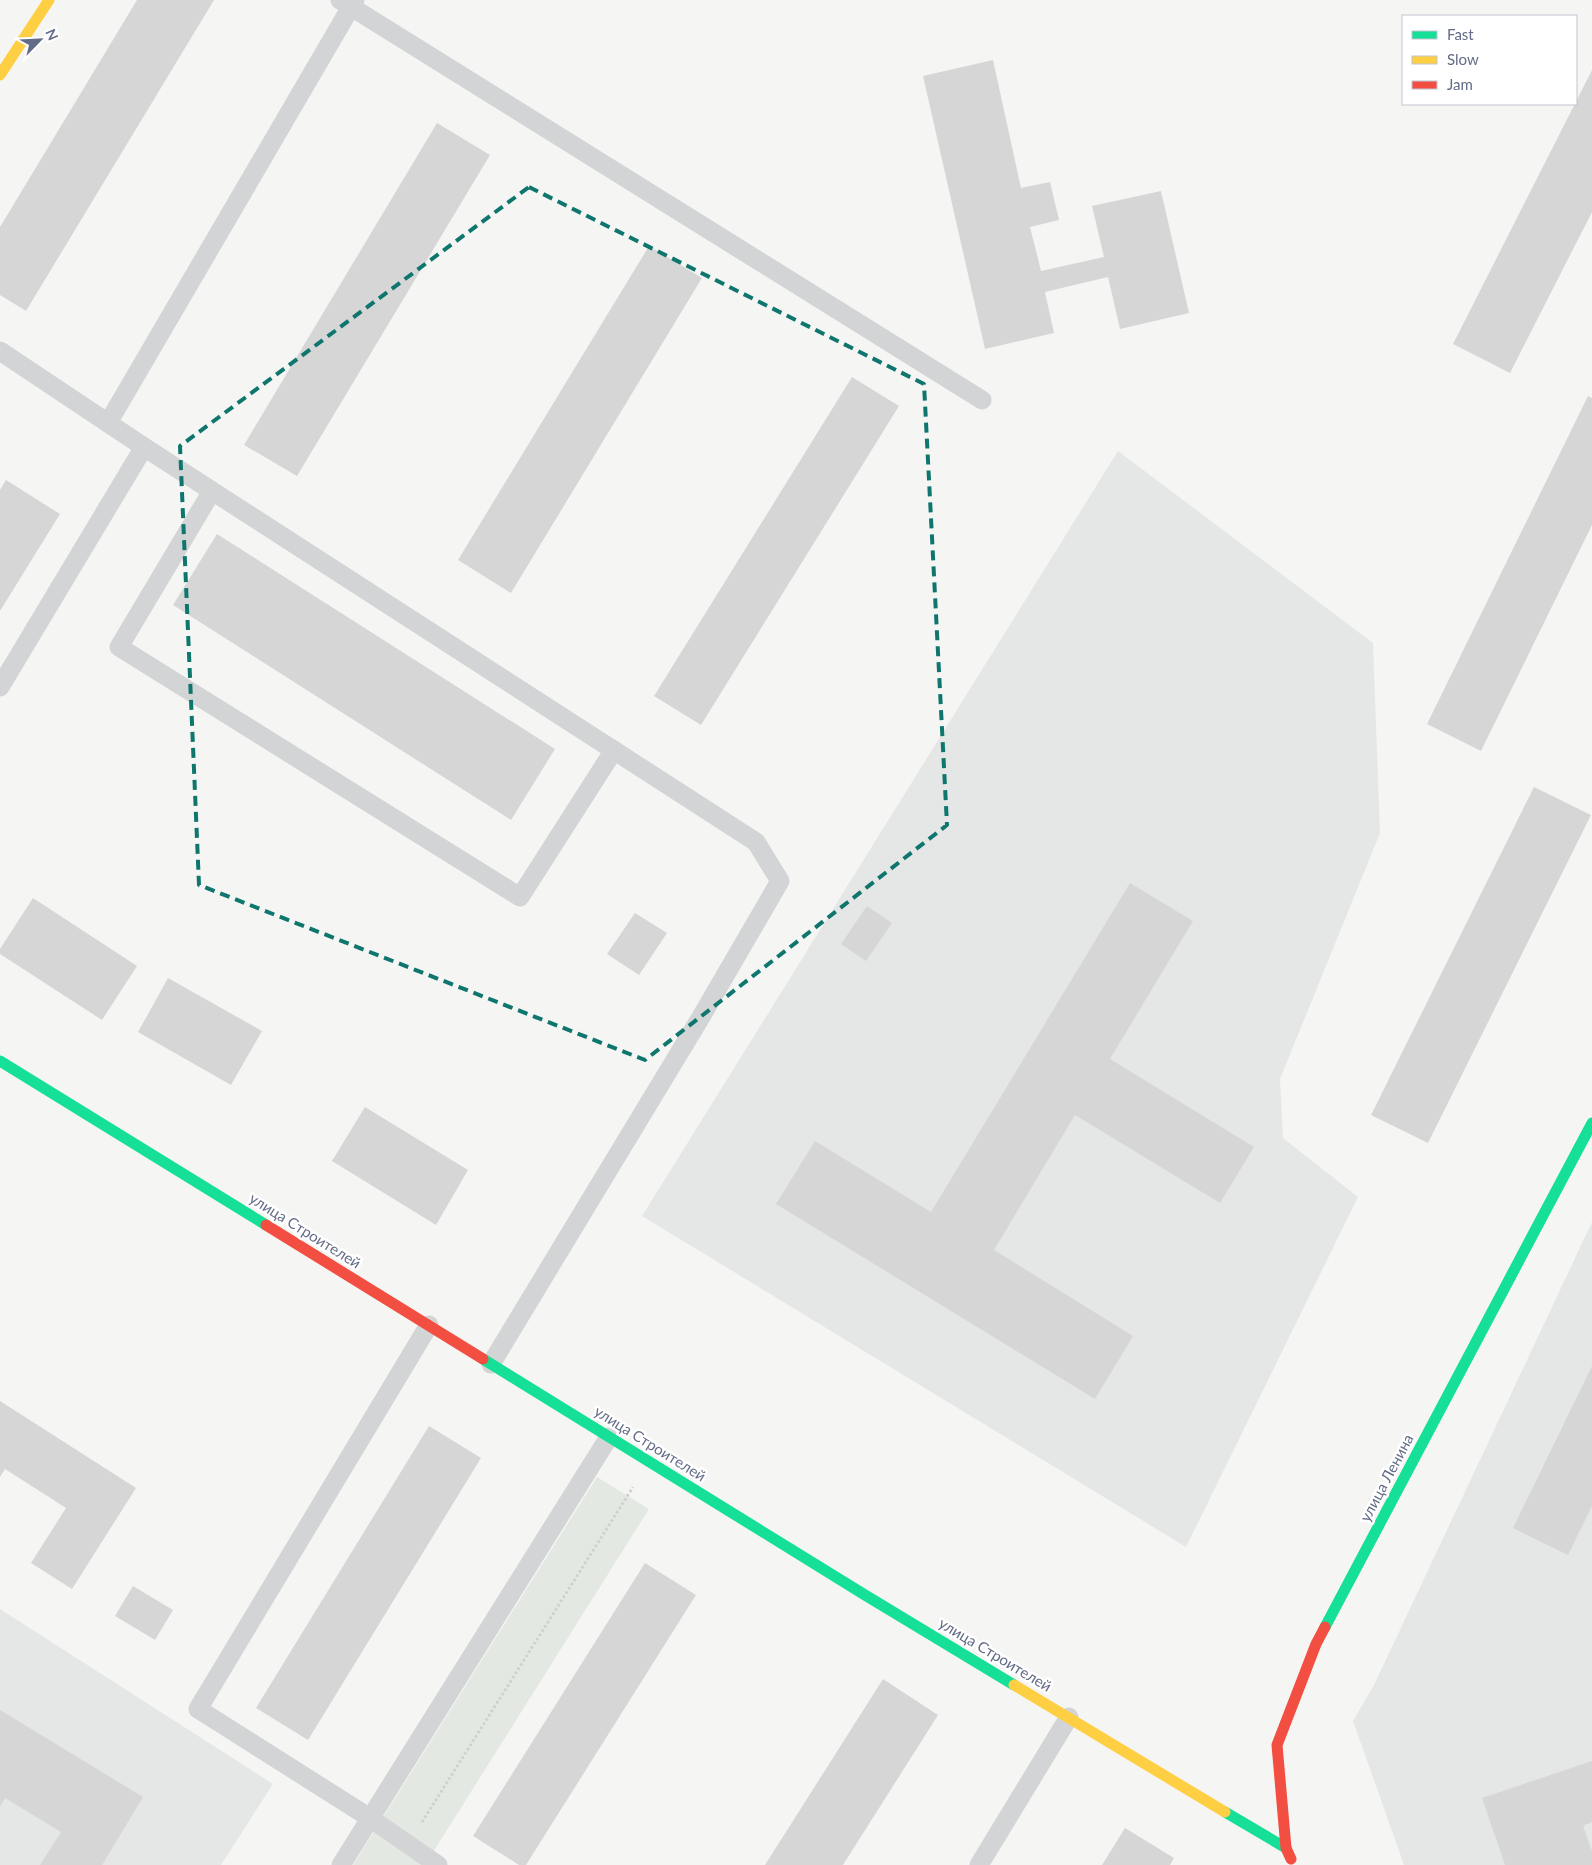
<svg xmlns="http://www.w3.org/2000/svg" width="1592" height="1865" font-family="Lato,sans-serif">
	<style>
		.built { fill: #e5e6e6 }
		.green { fill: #e3e9e2 }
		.building { fill: #d6d6d7 }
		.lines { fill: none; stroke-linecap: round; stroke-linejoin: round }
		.path { stroke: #d0d0d0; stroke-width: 3; stroke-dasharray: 2.5 2.5; stroke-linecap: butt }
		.lane { stroke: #d3d4d5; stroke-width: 19 }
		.fast { stroke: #16e098; stroke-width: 11 }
		.slow { stroke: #ffcf43; stroke-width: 11 }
		.jam { stroke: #f24e42; stroke-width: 11 }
		.marked { fill: none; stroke: #0f766e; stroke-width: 4; stroke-dasharray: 10 6; stroke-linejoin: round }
		.labels { text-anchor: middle; stroke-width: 5; stroke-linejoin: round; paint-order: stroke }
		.street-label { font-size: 15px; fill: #636c87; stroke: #fff }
	</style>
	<rect width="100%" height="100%" fill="#f5f6f4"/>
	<g class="built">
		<polygon points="1118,451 1373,643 1380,833 1280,1079 1283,1138 1358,1197 1186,1547 642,1216"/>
		<polygon points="1592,1222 1592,1865 1404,1865 1353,1721 1374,1685"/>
		<polygon points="0,1609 273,1784 221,1865 0,1865"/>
	</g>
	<polygon class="green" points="597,1477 649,1509 425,1865 353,1865"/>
	<g class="building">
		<polygon points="137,0 214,0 26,311 0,295 0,227"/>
		<polygon points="993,60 1021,188 1050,182 1059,220 1030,227 1041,271 1104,257 1092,206 1161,191 1189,313 1120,329 1108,277 1045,292 1054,333 985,349 923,76"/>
		<polygon points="1592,70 1592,212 1510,373 1453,344"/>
		<polygon points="437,123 490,155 297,476 244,445"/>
		<polygon points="649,246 702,278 511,593 458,560"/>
		<polygon points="852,377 899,406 701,725 654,696"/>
		<polygon points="1588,396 1592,398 1592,525 1481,751 1427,724"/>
		<polygon points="6,480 60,514 0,611 0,490"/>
		<polygon points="217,534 555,749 511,820 173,605"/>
		<polygon points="1534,787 1591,815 1428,1143 1371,1115"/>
		<polygon points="1130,883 1193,921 1110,1059 1254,1147 1220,1203 1075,1115 994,1250 1133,1336 1095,1399 776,1204 815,1141 931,1212"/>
		<polygon points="33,898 137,966 102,1020 0,954 0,949"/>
		<polygon points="867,906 892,923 866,961 841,944"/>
		<polygon points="635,913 667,933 639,975 607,954"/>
		<polygon points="168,978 262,1031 231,1085 138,1032"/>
		<polygon points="365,1107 468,1170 436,1225 332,1161"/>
		<polygon points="1592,1366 1592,1506 1568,1555 1513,1528"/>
		<polygon points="0,1401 136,1488 72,1589 31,1563 66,1508 5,1469 0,1477"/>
		<polygon points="429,1426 481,1458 308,1740 256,1708"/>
		<polygon points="645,1563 696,1595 526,1865 519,1865 473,1836"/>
		<polygon points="133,1586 173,1610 155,1640 115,1616"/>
		<polygon points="883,1679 938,1715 843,1865 765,1865"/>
		<polygon points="0,1710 143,1797 102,1865 40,1865 61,1832 5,1798 0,1807"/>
		<polygon points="1592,1761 1592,1822 1583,1826 1592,1851 1592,1865 1505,1865 1482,1798"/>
		<polygon points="1125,1828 1174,1858 1170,1865 1102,1865"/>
	</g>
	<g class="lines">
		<polyline class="path" points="422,1822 633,1487"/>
		<g class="lane">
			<polyline points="340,0 982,400"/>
			<polyline points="0,351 144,447 756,842 780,881 701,1017 491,1364"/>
			<polyline points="108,423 355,0"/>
			<polyline points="212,491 119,647 520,897 614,750"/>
			<polyline points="0,687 144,447"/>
			<polyline points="429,1325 198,1709 370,1818 438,1865"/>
			<polyline points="341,1865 609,1437"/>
			<polyline points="979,1865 1069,1717"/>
		</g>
		<g class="fast">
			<polyline points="0,1061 266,1225"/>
			<polyline points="483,1359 865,1595 1014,1685"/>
			<polyline points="1325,1627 1592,1123"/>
			<polyline points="1225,1812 1286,1848"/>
		</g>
		<g class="slow">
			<polyline points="0,75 49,0"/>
			<polyline points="1014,1685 1225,1812"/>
		</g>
		<g class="jam">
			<polyline points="266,1225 483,1359"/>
			<polyline points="1291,1859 1286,1848 1277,1745 1316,1644 1325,1627"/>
		</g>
	</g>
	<path class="marked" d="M529 187 924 384 947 825 645 1060 199 885 180 446Z"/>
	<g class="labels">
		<g class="street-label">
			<text transform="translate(305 1231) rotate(32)" y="5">улица Строителей</text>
			<text transform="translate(650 1444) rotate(32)" y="5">улица Строителей</text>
			<text transform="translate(1387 1478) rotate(-62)" y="5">улица Ленина</text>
			<text transform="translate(995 1655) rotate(31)" y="5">улица Строителей</text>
		</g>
	</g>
	<rect x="1402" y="15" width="175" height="90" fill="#ffffff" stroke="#c1c4cf"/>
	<rect x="1412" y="31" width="25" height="8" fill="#16e098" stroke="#c1c4cf"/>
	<text x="1447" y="40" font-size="15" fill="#636c87">Fast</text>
	<rect x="1412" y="56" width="25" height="8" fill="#ffcf43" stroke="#c1c4cf"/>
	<text x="1447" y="65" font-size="15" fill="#636c87">Slow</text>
	<rect x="1412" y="81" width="25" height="8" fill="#f24e42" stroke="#c1c4cf"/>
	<text x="1447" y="90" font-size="15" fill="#636c87">Jam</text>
	<g transform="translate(40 40) rotate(66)" stroke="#ffffff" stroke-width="4" paint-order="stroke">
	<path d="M0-4L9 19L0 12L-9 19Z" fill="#636c87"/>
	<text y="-8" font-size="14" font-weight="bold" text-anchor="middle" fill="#636c87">N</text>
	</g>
</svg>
